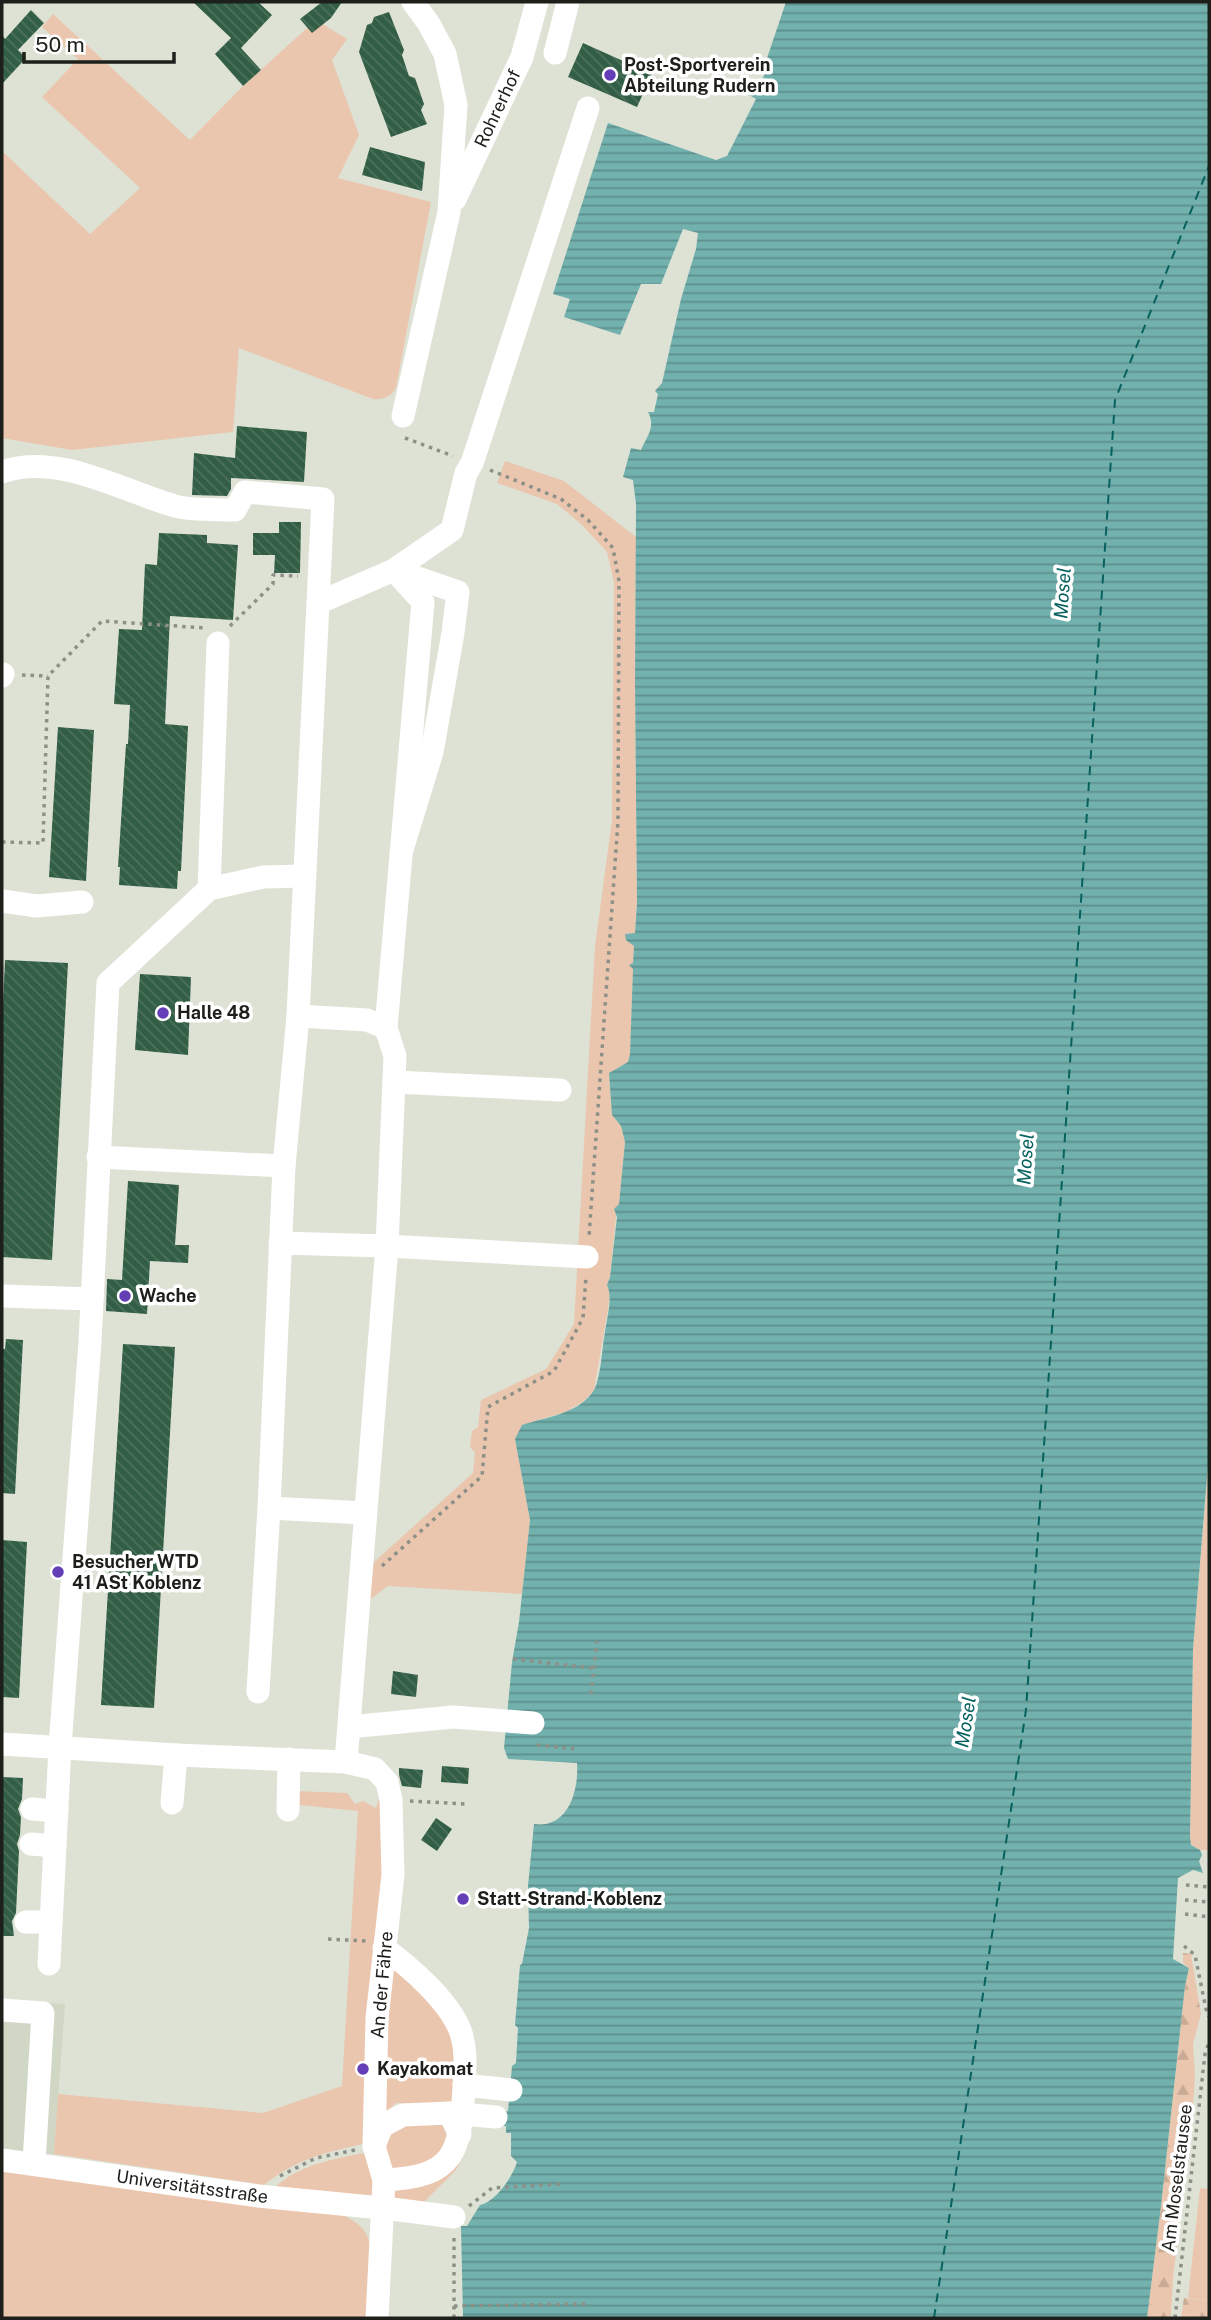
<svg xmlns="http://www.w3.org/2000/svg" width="1211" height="2320" font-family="'Public Sans',sans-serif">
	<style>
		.built { fill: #d0d7c5 }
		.green { fill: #ebc6ae }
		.forest { fill: url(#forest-firs) }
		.water { fill: url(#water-rules) }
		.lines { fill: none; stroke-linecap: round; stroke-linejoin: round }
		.ferry { stroke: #07625f; stroke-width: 2; stroke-dasharray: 9 7; stroke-linecap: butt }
		.building { fill: url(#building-back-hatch) }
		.path { stroke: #8d9087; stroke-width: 3.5; stroke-dasharray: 3.5 5; stroke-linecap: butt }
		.minor { stroke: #fff; stroke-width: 23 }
		.poi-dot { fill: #633eb7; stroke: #fff; stroke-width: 2.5 }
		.labels { text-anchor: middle; stroke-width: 7; stroke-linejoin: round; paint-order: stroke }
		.poi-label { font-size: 18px; font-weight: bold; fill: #1d1f1a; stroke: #fff; text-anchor: start }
		.street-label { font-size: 18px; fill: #1d1f1a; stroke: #fff }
		.water-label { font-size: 19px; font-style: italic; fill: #07625f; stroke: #fff }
	</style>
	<defs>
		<pattern id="forest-firs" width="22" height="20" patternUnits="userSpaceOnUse" patternTransform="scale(1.75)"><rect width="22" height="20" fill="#ebc6ae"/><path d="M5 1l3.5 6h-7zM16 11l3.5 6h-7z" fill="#c9aa95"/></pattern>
		<pattern id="water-rules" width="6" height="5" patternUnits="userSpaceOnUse" patternTransform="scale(1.75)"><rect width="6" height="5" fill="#72b1ad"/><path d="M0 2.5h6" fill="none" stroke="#5d8f8c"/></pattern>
		<pattern id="building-back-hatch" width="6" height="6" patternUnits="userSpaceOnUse" patternTransform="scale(1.75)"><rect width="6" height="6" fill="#325e45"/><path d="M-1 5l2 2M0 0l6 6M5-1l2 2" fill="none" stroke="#4d715c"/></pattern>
	</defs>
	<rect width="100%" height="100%" fill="#dde2d5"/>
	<polygon class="built" points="2,2001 65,2004 54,2154 2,2151"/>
	<g class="green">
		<path d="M53 14 190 140 243 86 316 20 347 39 332 60 359 135 338 178 431 202 396 388C391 397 383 400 373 399L239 348 233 432 72 450 2 438V151L90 234 140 188 42 97 78 59 42 27Z"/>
		<polygon points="505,461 564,481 636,537 635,682 637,903 635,933 626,934 634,946 630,1055 628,1062 609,1073 612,1115 621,1126 625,1142 619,1205 617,1206 610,1277 607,1285 610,1291 608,1309 594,1390 584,1401 566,1412 534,1421 515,1438 530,1520 522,1594 388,1586 369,1600 374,1562 473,1473 475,1453 470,1447 472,1431 478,1427 481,1400 546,1369 574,1324 595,946 612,820 614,583 607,552 582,525 557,504 497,483"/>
		<polygon points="1209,1361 1209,1850 1200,1850 1191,1845 1190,1837 1193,1649 1208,1470"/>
		<path d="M296 1791 347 1793 355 1804 363 1801 376 1808 379 1799 383 1810 386 1872 363 2144C324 2153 296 2159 264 2185L54 2154 58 2094 263 2113 342 2086 358 1811 299 1805Z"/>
		<polygon points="394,1960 455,2029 455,2105 396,2103 381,2116 385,2023"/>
		<polygon points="398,2122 442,2123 447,2137 440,2159 396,2171 386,2164 384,2140"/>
		<path d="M369 2152 377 2200 275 2187C302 2163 335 2159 369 2152Z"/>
		<polygon points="460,2162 456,2170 421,2205 391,2202 392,2194 407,2184 442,2174"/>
		<path d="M2 2169 345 2216C359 2224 368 2230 370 2247L368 2318H2Z"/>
		<polygon points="1200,2188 1209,2189 1209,2301 1188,2298"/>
	</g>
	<g class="forest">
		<polygon points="1183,1953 1191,1954 1201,2014 1193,2044 1195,2076 1191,2132 1173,2278 1171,2318 1147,2318 1161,2206 1185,1986 1189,1968 1183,1963"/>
		<polygon points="1184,2298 1209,2301 1209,2318 1181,2318"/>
	</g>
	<path class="water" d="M786 2H1209V1453L1193 1649 1190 1837 1191 1845 1200 1850 1202 1855 1199 1861 1203 1873 1193 1870 1178 1878 1173 1959 1189 1968 1185 1986 1161 2206 1147 2318H463L461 2226H467L480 2205C496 2202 513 2176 517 2162L511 2156V2133H506V2126H495L496 2112 508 2111 512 2066 516 2063 518 2028 515 2025 520 1965 522 1964 529 1928 528 1886 534 1824C568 1829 579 1791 577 1763L508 1759 504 1748 512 1662 519 1622 530 1520 515 1439 522 1425C546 1417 579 1414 594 1390 601 1377 602 1348 605 1332 607 1317 613 1298 607 1285L610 1277 617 1217 614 1209 619 1204 625 1142 621 1126 612 1115 609 1073 628 1062 630 1054 633 969 629 965 633 963 634 946 626 940 625 934 635 933 637 903 635 682 636 504 633 480 623 477 631 448 641 450C647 436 656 427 648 412H654L658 394 655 391 662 383 681 299 696 249 698 233 683 229 661 284H641L620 335 564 317 570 299 553 294 608 123 716 160 727 156 756 99 735 87 739 80 760 86 765 73 748 66 752 60 765 64Z"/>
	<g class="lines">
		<polyline class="ferry" points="934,2318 1026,1710 1115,400 1209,166"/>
	</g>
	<g class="building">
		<polygon points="193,2 258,2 272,15 241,48 261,70 243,86 215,54 231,38"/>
		<polygon points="322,2 342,2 331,18 312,33 300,19"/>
		<polygon points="31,10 44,23 18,50 26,58 2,84 2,35 5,39"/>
		<polygon points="389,12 404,50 402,55 409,76 415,78 424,104 421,110 427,124 391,137 359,52 367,25 372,23 374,17"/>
		<polygon points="583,43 652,74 637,107 568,77"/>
		<polygon points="370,147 425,162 422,191 362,175"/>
		<polygon points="237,426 307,432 304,482 231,478 231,489 227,496 192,495 194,453 235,458"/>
		<polygon points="279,522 301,522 300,573 274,573 275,555 253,555 253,533 279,533"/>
		<polygon points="159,533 207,535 207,543 238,545 233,620 170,616 165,724 188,726 181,871 178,871 177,889 119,885 120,867 118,867 126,744 128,744 130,705 114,704 119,629 142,630 145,564 157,565"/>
		<polygon points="58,727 94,730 86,881 49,877"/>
		<polygon points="5,960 68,963 52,1260 2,1257 2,1025"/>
		<polygon points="140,974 191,977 188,1055 135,1050"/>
		<polygon points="128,1181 179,1185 175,1245 189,1245 188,1263 150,1261 147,1314 106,1311 107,1279 122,1280"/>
		<polygon points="6,1339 23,1340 15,1494 2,1493 2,1349 5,1349"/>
		<polygon points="123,1344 175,1347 154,1708 101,1705"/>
		<polygon points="2,1540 27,1542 19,1698 2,1697"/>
		<polygon points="393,1671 418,1675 416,1697 391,1694"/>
		<polygon points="442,1766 469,1768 468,1784 441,1782"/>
		<polygon points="399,1768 423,1770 421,1788 402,1786 399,1775"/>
		<polygon points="2,1777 23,1778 22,1799 18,1809 21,1817 20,1835 17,1844 19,1851 16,1913 12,1921 14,1936 2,1936"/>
		<polygon points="436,1818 452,1829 437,1851 421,1840"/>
	</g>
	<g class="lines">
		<g class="path">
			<polyline points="405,438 453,456"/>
			<polyline points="490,470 561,499 588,520 613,548 619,581 618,821 589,1237"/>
			<polyline points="230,626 273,584 273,575 298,576"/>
			<polyline points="22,675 48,676"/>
			<polyline points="2,842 43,843 48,676 102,621 206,628"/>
			<polyline points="382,1566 482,1476 488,1407 554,1371 583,1318 586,1276"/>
			<polyline points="513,1659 594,1668"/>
			<polyline points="591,1694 597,1641"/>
			<polyline points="537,1745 576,1749"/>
			<polyline points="410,1801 466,1804"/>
			<polyline points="1186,1885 1209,1887"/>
			<polyline points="1185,1900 1209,1902"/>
			<polyline points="1185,1914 1209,1917"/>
			<polyline points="328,1939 366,1941"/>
			<polyline points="1184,1946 1195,1955 1206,2009 1209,2017"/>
			<polyline points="280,2176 316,2158 355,2150"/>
			<polyline points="469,2206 492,2188 562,2184"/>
			<polyline points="454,2306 589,2304"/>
			<polyline points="454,2318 454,2238"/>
			<polyline points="1175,2318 1205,2054 1209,2042"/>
		</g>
		<g class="minor">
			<polyline points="555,53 568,2"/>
			<path id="s1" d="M455 199 522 57 537 2"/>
			<polyline points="403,416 449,212 456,105 445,54 429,24 413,2"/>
			<path d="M2 472C57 452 122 491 175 506 193 511 216 509 235 510L245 492 323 499 298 1016 284 1166 269 1508 258 1692"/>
			<polyline points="318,603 394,570 423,602 386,1028"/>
			<polyline points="2,676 3,674"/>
			<polyline points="401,853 432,752 453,633 458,592 394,570 452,530 466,473 472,463 476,451 588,108"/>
			<polyline points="209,889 218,643"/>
			<polyline points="2,901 37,906 82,902"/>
			<polyline points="298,1016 367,1020 386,1028 395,1056 387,1246 587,1257"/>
			<polyline points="394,1082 560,1090"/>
			<polyline points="98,1157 284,1166"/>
			<polyline points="280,1243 387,1246 346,1762"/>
			<polyline points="2,1296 92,1299"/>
			<polyline points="269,1508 365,1513"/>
			<polyline points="349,1727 453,1717 533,1723"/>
			<polyline points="2,1744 176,1755 346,1762 375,1769 387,1782 391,1800 393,1875 377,2018 374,2146 384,2180 377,2318"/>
			<polyline points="172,1803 176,1755"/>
			<polyline points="32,1809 57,1811"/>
			<polyline points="288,1810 289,1759"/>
			<polyline points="31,1844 55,1846"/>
			<polyline points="26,1922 51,1922"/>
			<polyline points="49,1964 60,1747 90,1342 108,983 209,889 263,877 303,876"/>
			<polyline points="2,2010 43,2013 34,2163"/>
			<polyline points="464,2085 511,2090"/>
			<polyline points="449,2113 496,2117"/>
			<polyline points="374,2146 382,2126 403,2115 449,2113 460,2134"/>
			<path id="s2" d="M2 2160 258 2196 392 2209 454 2217"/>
			<path d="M384 2180C455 2177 460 2153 464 2088 465 2068 467 2049 460 2030 448 2000 410 1967 384 1948"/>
		</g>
	</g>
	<g class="poi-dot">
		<circle cx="610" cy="75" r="7"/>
		<circle cx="163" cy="1013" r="7"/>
		<circle cx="125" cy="1296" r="7"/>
		<circle cx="58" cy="1572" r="7"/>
		<circle cx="463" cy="1899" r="7"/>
		<circle cx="363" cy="2069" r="7"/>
	</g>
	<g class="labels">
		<g class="poi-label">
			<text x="624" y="71">Post-Sportverein<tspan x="624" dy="21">Abteilung Rudern</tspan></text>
			<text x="177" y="1019">Halle 48</text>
			<text x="139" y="1302">Wache</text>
			<text x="72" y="1568">Besucher WTD<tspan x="72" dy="21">41 ASt Koblenz</tspan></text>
			<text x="477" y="1905">Statt-Strand-Koblenz</text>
			<text x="377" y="2075">Kayakomat</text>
		</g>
		<g class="street-label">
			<text dy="6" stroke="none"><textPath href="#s1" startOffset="100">Rohrerhof</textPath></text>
			<text transform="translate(382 1985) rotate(-85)" y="6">An der Fähre</text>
			<text transform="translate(1177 2178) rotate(-83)" y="6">Am Moselstausee</text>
			<text dy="6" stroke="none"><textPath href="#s2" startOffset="192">Universitätsstraße</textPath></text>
		</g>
		<g class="water-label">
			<text transform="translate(1062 593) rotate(-86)" y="7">Mosel</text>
			<text transform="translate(1025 1159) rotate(-86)" y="7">Mosel</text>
			<text transform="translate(965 1722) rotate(-81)" y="7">Mosel</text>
		</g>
	</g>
	<rect width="1211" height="2320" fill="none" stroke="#1d1f1a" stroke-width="7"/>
	<path d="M24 52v10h150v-10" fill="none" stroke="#1d1f1a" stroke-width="3.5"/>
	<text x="35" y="52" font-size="21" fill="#1d1f1a" stroke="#ffffff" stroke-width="5" paint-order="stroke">50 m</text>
</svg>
